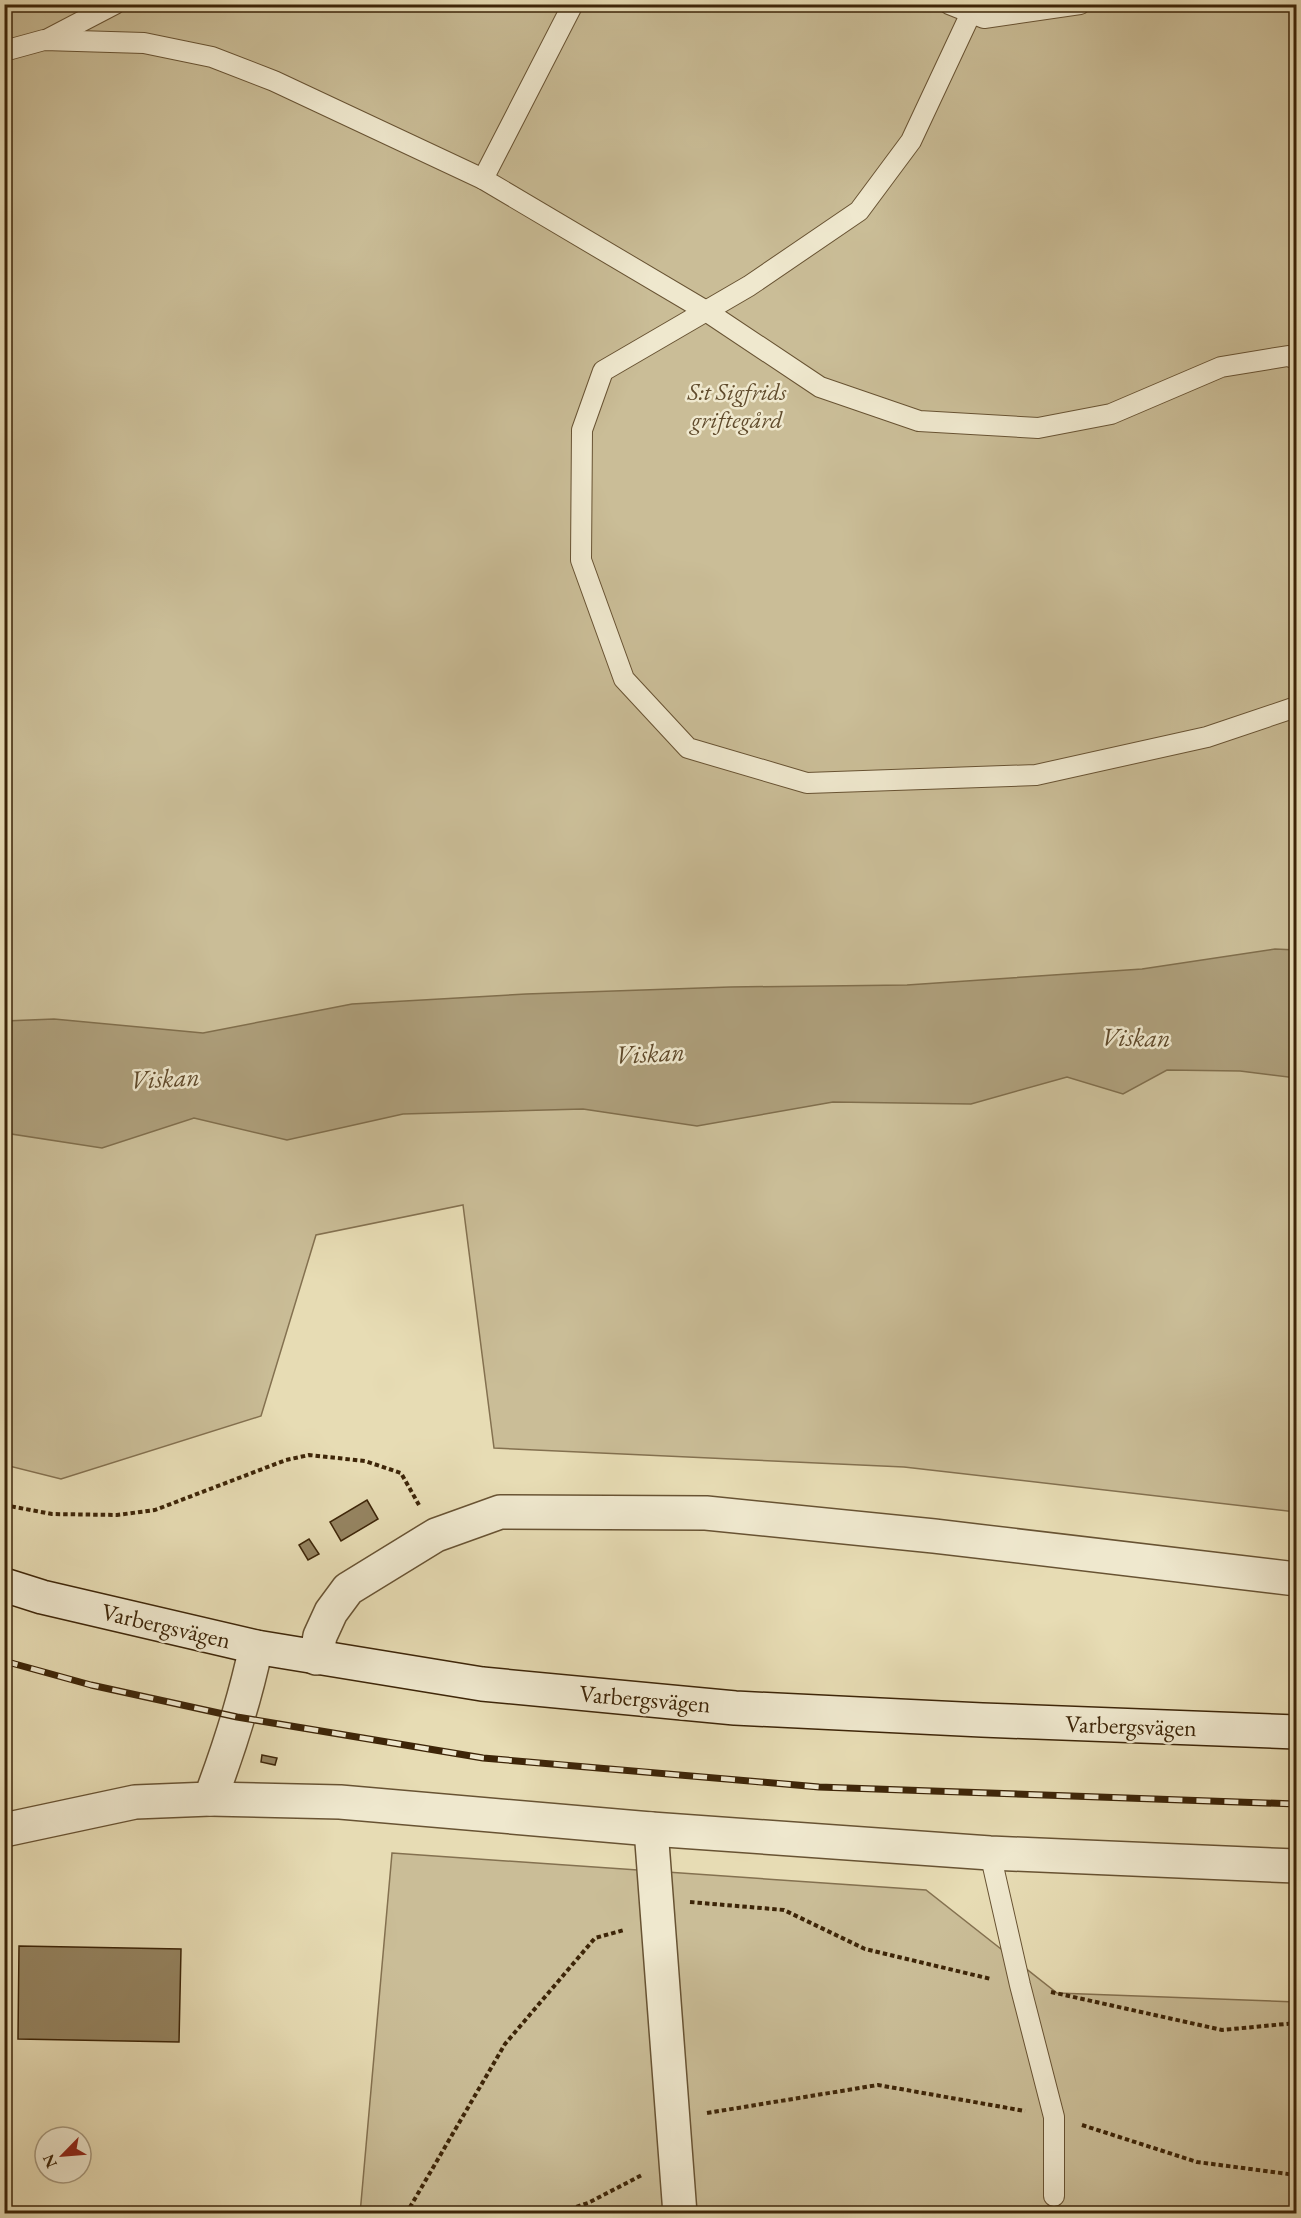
<svg xmlns="http://www.w3.org/2000/svg" width="1301" height="2218" font-family="'EB Garamond',serif">
	<style>
		.green { fill: #cabd97; stroke: #847150; stroke-width: 1.5 }
		.water { fill: #ad9e7a; stroke: #806e4c; stroke-width: 1.5 }
		.building { fill: #958461; stroke: #3d2508; stroke-width: 1.5 }
		.lines { fill: none; stroke-linecap: round; stroke-linejoin: round }
		.service-casing { stroke: #685333; stroke-width: 22 }
		.minor-casing { stroke: #685333; stroke-width: 36 }
		.secondary-casing { stroke: #3d2508; stroke-width: 36 }
		.path { stroke: #3d2508; stroke-width: 4; stroke-dasharray: 4.5 3; stroke-linecap: butt }
		.service { stroke: #efe8ce; stroke-width: 20 }
		.minor { stroke: #efe8ce; stroke-width: 33 }
		.secondary { stroke: #efe8ce; stroke-width: 33 }
		.rail-casing { stroke: #3d2508; stroke-width: 7 }
		.rail { stroke: #efe8ce; stroke-width: 4.5; stroke-dasharray: 14; stroke-linecap: butt }
		.labels { text-anchor: middle; stroke-width: 5; stroke-linejoin: round; paint-order: stroke }
		.park-label { font-size: 24px; font-style: italic; fill: #604b2c; stroke: #efe8ce }
		.street-label { font-size: 24px; fill: #3d2508; stroke: #efe8ce }
		.water-label { font-size: 26px; font-style: italic; fill: #5f492a; stroke: #efe8ce }
	</style>
	<rect width="100%" height="100%" fill="#e7dcb4"/>
	<filter id="stains"><feTurbulence type="fractalNoise" baseFrequency=".00333" numOctaves="4"/><feColorMatrix values="0 0 0 0 .2 0 0 0 0 .09 0 0 0 0 .02 0 0 0 .5 -.17"/></filter>
	<radialGradient id="worn" r=".72"><stop offset=".6" stop-color="#630" stop-opacity="0"/><stop offset="1" stop-color="#630" stop-opacity=".3"/></radialGradient>
	<g class="green">
		<polygon points="5,5 1296,5 1296,1512 904,1467 494,1448 463,1205 316,1235 261,1416 61,1479 5,1465"/>
		<polygon points="392,1853 926,1890 1057,1993 1296,2002 1296,2213 360,2214"/>
	</g>
	<polygon class="water" points="1275,949 1296,950 1296,1078 1240,1071 1167,1070 1123,1094 1067,1077 971,1104 833,1102 697,1126 583,1109 403,1114 287,1140 194,1118 102,1148 5,1133 5,1021 54,1019 203,1033 352,1004 526,994 730,987 907,985 1142,969"/>
	<g class="building">
		<polygon points="367,1500 378,1519 341,1541 330,1522"/>
		<polygon points="309,1539 319,1554 308,1560 299,1545"/>
		<polygon points="262,1755 277,1758 275,1765 261,1762"/>
		<polygon points="19,1946 181,1949 179,2042 18,2039"/>
	</g>
	<g class="lines">
		<g class="service-casing">
			<g id="service">
				<polyline points="949,4 984,18 1080,4"/>
				<polyline points="971,13 911,141 859,211 749,286 603,371 582,430 581,560 624,679 688,748 807,783 1036,775 1207,737 1296,707"/>
				<polyline points="48,39 115,4"/>
				<polyline points="4,51 44,40 144,43 212,57 274,81 483,179 706,311 820,387 919,421 1038,428 1111,414 1221,367 1288,356 1296,359"/>
				<polyline points="483,179 573,4"/>
				<polyline points="990,1853 1020,1985 1054,2117 1054,2196"/>
			</g>
		</g>
		<g class="minor-casing">
			<g id="minor">
				<polyline points="316,1658 320,1636 331,1612 348,1589 436,1535 500,1512 706,1513 934,1536 1296,1579"/>
				<polyline points="210,1799 340,1802 651,1829 990,1853 1296,1866"/>
				<polyline points="651,1829 680,2214"/>
				<path d="M4 1830 135 1802 210 1799C229 1749 245 1699 256 1647"/>
			</g>
		</g>
		<g class="secondary-casing">
			<polyline id="secondary" points="4,1585 42,1597 256,1647 482,1684 735,1708 982,1720 1296,1732"/>
		</g>
		<g class="path">
			<polyline points="4,1505 52,1514 117,1515 155,1510 286,1460 309,1455 365,1461 401,1473 419,1505"/>
			<polyline points="690,1902 784,1910 865,1949 991,1979"/>
			<polyline points="1051,1992 1222,2030 1296,2023"/>
			<polyline points="707,2113 878,2085 1025,2111"/>
			<polyline points="1082,2125 1197,2162 1296,2175"/>
			<polyline points="406,2214 505,2044 595,1938 624,1930"/>
			<polyline points="555,2214 588,2203 642,2175"/>
		</g>
		<use href="#service" class="service"/>
		<use href="#minor" class="minor"/>
		<use href="#secondary" class="secondary"/>
		<g class="rail-casing">
			<polyline id="rail" points="4,1661 91,1685 237,1717 483,1758 819,1787 1296,1804"/>
		</g>
		<use href="#rail" class="rail"/>
	</g>
	<g class="labels">
		<g class="park-label">
			<text x="737" y="400">S:t Sigfrids<tspan x="737" dy="28">griftegård</tspan></text>
		</g>
		<g class="street-label">
			<text transform="translate(166 1626) rotate(13)" y="8">Varbergsvägen</text>
			<text transform="translate(645 1699) rotate(5)" y="8">Varbergsvägen</text>
			<text transform="translate(1131 1726) rotate(2)" y="8">Varbergsvägen</text>
		</g>
		<g class="water-label">
			<text transform="translate(1136 1037) rotate(1)" y="9">Viskan</text>
			<text transform="translate(650 1053) rotate(-3)" y="9">Viskan</text>
			<text transform="translate(165 1078) rotate(-3)" y="9">Viskan</text>
		</g>
	</g>
	<rect width="1301" height="2218" fill="none" stroke="#e7dcb4" stroke-width="24"/>
	<rect x="6" y="6" width="1289" height="2206" fill="none" stroke="#3d2508" stroke-width="3"/>
	<rect x="12" y="12" width="1277" height="2194" fill="none" stroke="#3d2508" stroke-width="1.5"/>
	<g transform="translate(63 2155) rotate(245)"><circle r="28" fill="#efe8ce" stroke="#a89a7f" stroke-width="1.5"/>
	<path d="M0-4.5L10 22L0 15L-10 22Z" fill="#8f2418"/>
	<text y="-9" font-size="16" font-weight="bold" text-anchor="middle" fill="#3d2508">N</text>
	</g>
	<rect width="100%" height="100%" filter="url(#stains)"/>
	<rect width="100%" height="100%" fill="url(#worn)"/>
</svg>
